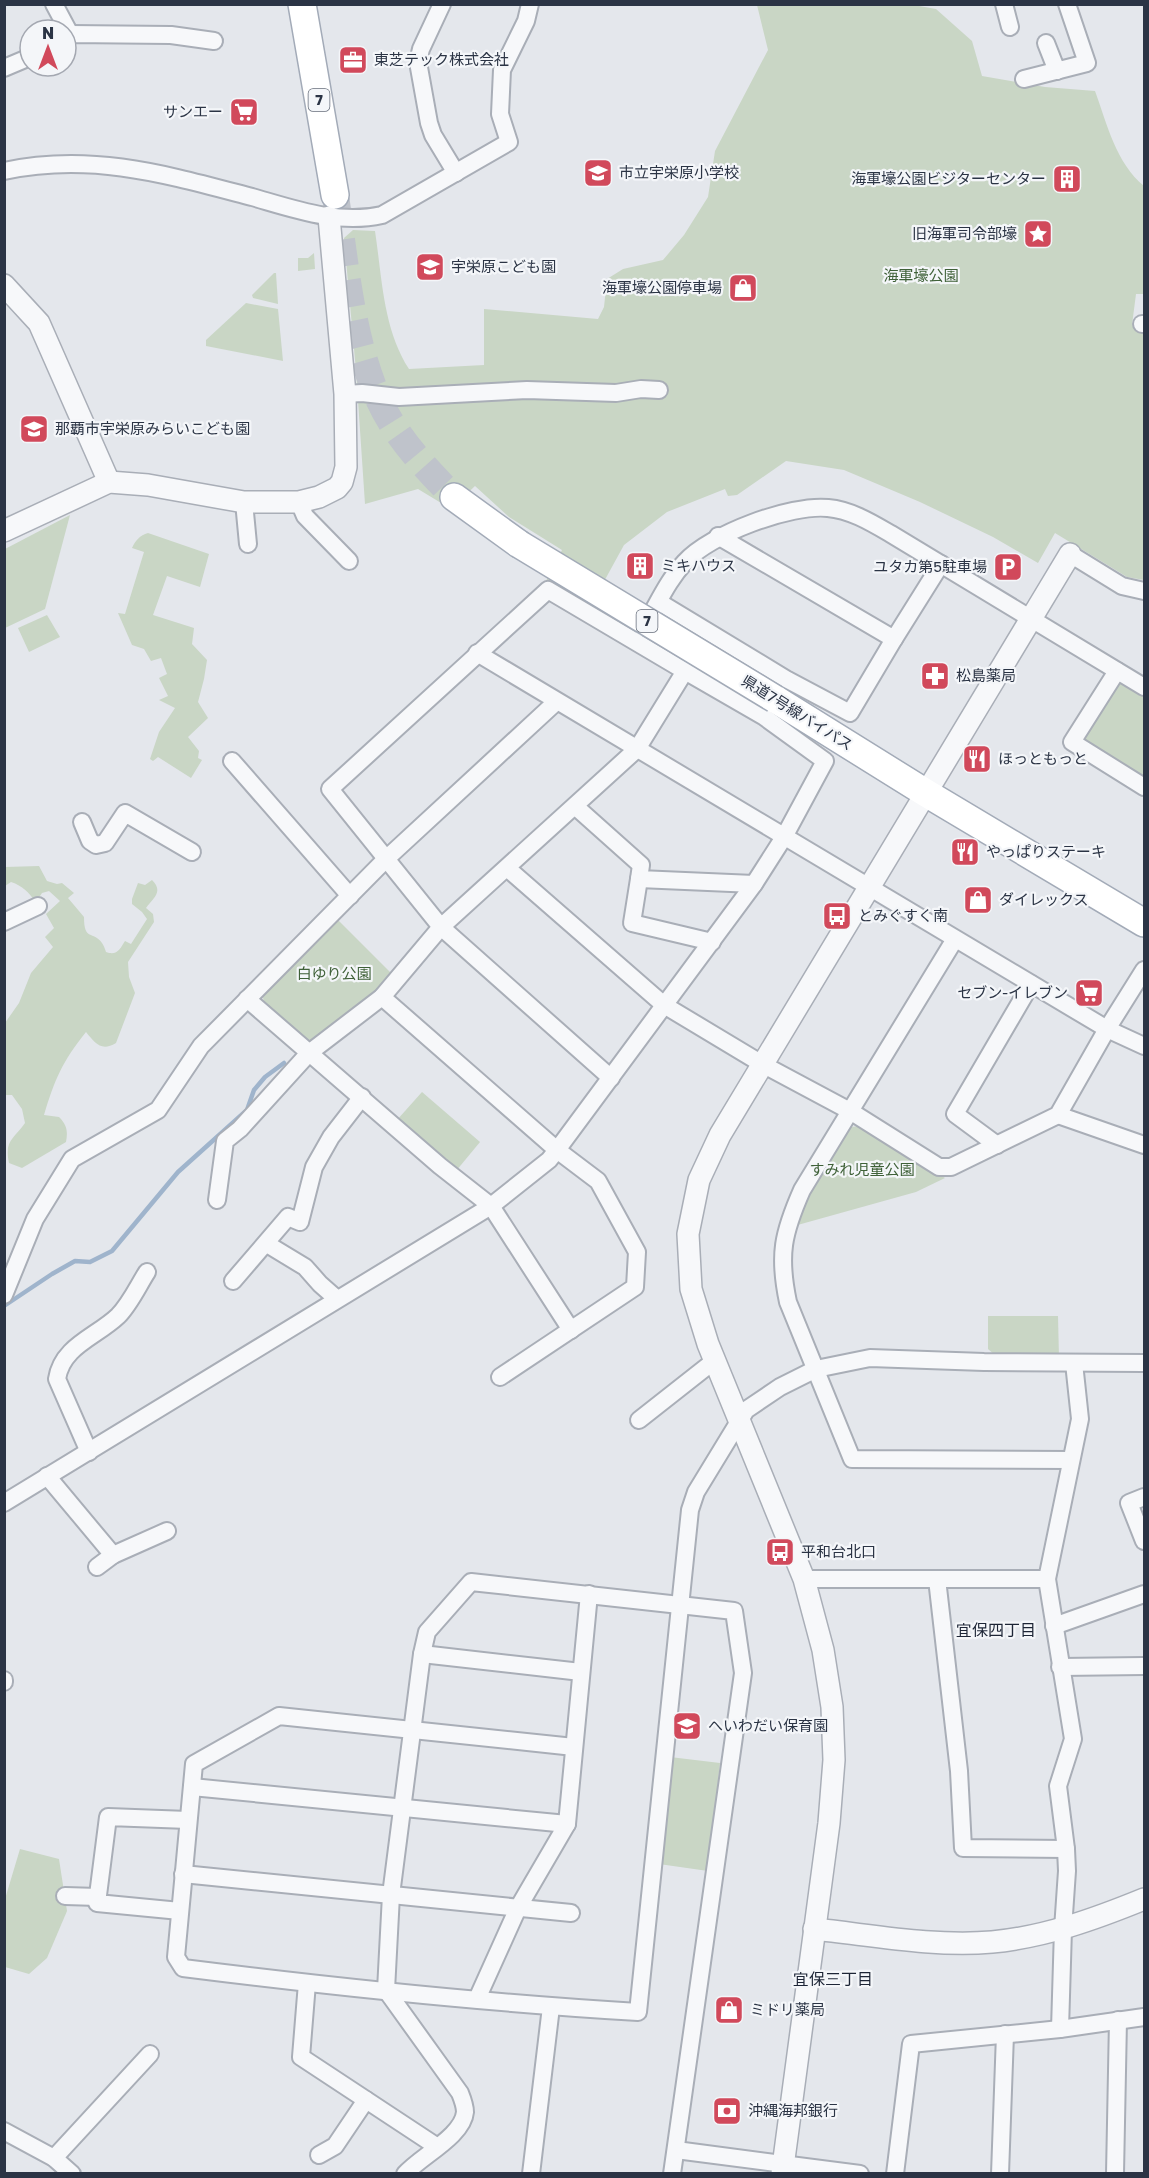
<svg xmlns="http://www.w3.org/2000/svg" width="1149" height="2178" font-family="'Golos Text','Noto Sans JP',sans-serif">
	<style>
		.green { fill: #c9d6c5 }
		.lines { fill: none; stroke-linecap: round; stroke-linejoin: round }
		.stream { stroke: #9fb4cc; stroke-width: 4.5 }
		.primary-tunnel { stroke: #bfc3cb; stroke-width: 27; stroke-dasharray: 27 14; stroke-linecap: butt }
		.minor-casing { stroke: #a9aeb7; stroke-width: 20 }
		.tertiary-casing { stroke: #a9aeb7; stroke-width: 24 }
		.primary-casing { stroke: #a3abb8; stroke-width: 30 }
		.minor { stroke: #f7f8fa; stroke-width: 16 }
		.tertiary { stroke: #f7f8fa; stroke-width: 21 }
		.primary { stroke: #fff; stroke-width: 27 }
		.primary-bridge-casing { stroke: #a3abb8; stroke-width: 30; stroke-linecap: butt }
		.primary-bridge { stroke: #fff; stroke-width: 27 }
		.labels { text-anchor: middle; stroke-width: 4.5; stroke-linejoin: round; paint-order: stroke }
		.shield { fill: #f4f6f9; stroke: #676e7b; stroke-width: 1.5 }
		.shield-label { font-size: 14px; font-weight: bold; fill: #2b3445 }
		.poi-label { font-size: 15px; fill: #2b3445; stroke: #f4f6f9; text-anchor: start }
		.park-label { font-size: 15px; fill: #3f6138; stroke: #f4f6f9 }
		.street-label { font-size: 15px; fill: #2b3445; stroke: #f4f6f9 }
		.neighbourhood-label { font-size: 16px; fill: #1d2536; stroke: #f4f6f9 }
	</style>
	<rect width="100%" height="100%" fill="#e4e7ec"/>
	<g class="green">
		<path d="M908 4 936 9 972 41 982 76 1045 87 1095 91C1107 124 1116 163 1144 186V294H1136L1132 325 1144 330V580L1127 577 1055 533 1038 563 993 537 920 502 844 470 786 461 737 495 728 496 725 489 667 512 624 545 590 607 546 581 562 550 509 517 475 486 451 509 418 489 365 504 356 371 344 238 353 230 375 231C382 277 383 329 409 369L484 365V309L598 319 604 307 607 279 623 269 663 260 684 235 708 197 715 151 768 50 757 5Z"/>
		<polygon points="314,253 315,269 298,271 298,258 308,258"/>
		<polygon points="274,273 276,273 278,304 253,298 252,295"/>
		<polygon points="246,303 278,309 283,361 206,346 206,340"/>
		<polygon points="70,515 45,609 5,628 5,549"/>
		<path d="M148 533 209 554 200 587 167 576 153 615 194 628 192 644 207 660 204 679 198 702 208 718 188 737 199 751 198 758 202 760 191 778 158 757 153 761 150 759 159 732 175 708 159 700 168 696 159 678 167 674 161 658 151 661 144 649 132 645 118 613 125 614 144 552 132 548C135 541 140 535 148 533Z"/>
		<polygon points="47,615 60,637 29,652 18,628"/>
		<polygon points="1126,682 1144,692 1144,782 1087,747 1084,737 1116,685"/>
		<path d="M39 866 47 881 57 884 62 883 74 893 68 898 84 917C84 942 93 930 102 943 104 946 105 949 106 952 117 956 120 949 125 941L131 944 147 919 142 912 132 904V899L138 883 145 885 152 880C164 892 153 898 146 908L153 914 154 922 128 962 129 977 135 993 116 1043C101 1052 95 1043 86 1032 62 1062 55 1079 44 1115L59 1117C67 1125 68 1131 66 1142L22 1168 9 1163C4 1140 14 1139 25 1123L22 1109 12 1095H5V1023L19 1003 31 973 53 947 45 937 54 928 46 914 60 901 49 891 42 893 36 902C28 892 23 886 11 882L5 886V867Z"/>
		<polygon points="335,917 392,974 376,990 314,1041 306,1040 264,1004 262,990"/>
		<polygon points="422,1092 480,1142 456,1171 397,1120"/>
		<polygon points="858,1126 945,1178 916,1192 794,1226 804,1197 845,1128"/>
		<polygon points="988,1316 1058,1316 1059,1358 996,1356 988,1349"/>
		<polygon points="670,1757 720,1763 708,1871 659,1864"/>
		<polygon points="20,1849 59,1859 67,1911 47,1958 29,1974 5,1967 5,1899"/>
	</g>
	<g class="lines">
		<polyline class="stream" points="4,1306 52,1274 75,1261 90,1262 112,1251 178,1172 247,1110 254,1090 265,1077 284,1063"/>
		<path class="primary-tunnel" d="M336 199C345 262 352 341 379 400 396 437 426 469 454 497"/>
		<g class="minor-casing">
			<g id="minor">
				<polyline points="54,4 70,34"/>
				<polyline points="442,4 421,49 418,62 429,123 433,135 456,173"/>
				<polyline points="1004,4 1010,27"/>
				<polyline points="66,37 70,34 171,35 214,41"/>
				<polyline points="1046,43 1057,71"/>
				<polyline points="4,68 30,57"/>
				<polyline points="1024,79 1087,63 1067,4"/>
				<path d="M4 171C92 152 168 175 252 197 294 209 338 225 382 215L509 142 500 114 502 70 526 21 530 4"/>
				<polyline points="1142,324 1144,324"/>
				<polyline points="345,394 362,393 399,397 527,390 616,393 641,389 659,390"/>
				<polyline points="244,502 248,544"/>
				<polyline points="299,502 305,516 349,561"/>
				<polyline points="718,536 894,639 941,564"/>
				<polyline points="1070,554 1122,586 1144,591"/>
				<polyline points="659,602 786,679 850,713 894,639"/>
				<path d="M643 628C657 606 667 581 685 562 710 534 791 504 828 508 851 510 872 523 891 534L1144 687"/>
				<polyline points="477,653 1107,1029 1144,1046"/>
				<polyline points="1117,671 1072,742 1144,787"/>
				<polyline points="232,761 350,896"/>
				<polyline points="576,807 641,865 639,879 754,884"/>
				<polyline points="82,822 90,841 96,845 105,843 125,813 192,852"/>
				<polyline points="507,868 664,1005 762,1064 850,1111 939,1167 951,1167 1058,1115 1107,1029 1144,970"/>
				<polyline points="639,879 632,923 712,942"/>
				<polyline points="4,922 38,906"/>
				<path d="M955 939 802 1190C783 1233 778 1255 788 1302L852 1459 1071 1460"/>
				<polyline points="382,997 557,1150 598,1181 637,1252 635,1287 500,1377"/>
				<polyline points="247,999 440,1166 491,1206 571,1330"/>
				<polyline points="1058,1115 1144,1145"/>
				<polyline points="997,1145 955,1114 1031,984"/>
				<polyline points="217,1200 225,1141 240,1129 309,1053 382,997 441,927 637,749 685,671 548,590 330,789 441,927 611,1078"/>
				<polyline points="267,1244 305,1267 320,1284 337,1299"/>
				<polyline points="233,1281 288,1217 300,1222 314,1167 331,1137 362,1097"/>
				<polyline points="4,1295 35,1219 72,1159 158,1110 201,1046 386,859 556,702"/>
				<polyline points="639,1420 714,1361"/>
				<path d="M89 1452 57 1379C62 1346 96 1337 118 1316 130 1304 138 1286 147 1272"/>
				<polyline points="47,1476 113,1555"/>
				<polyline points="1144,1497 1129,1503 1144,1541"/>
				<polyline points="4,1503 491,1206 549,1160 557,1150 754,884 784,837 825,761 763,716 685,671"/>
				<polyline points="97,1567 113,1555 167,1531"/>
				<polyline points="804,1579 1047,1579"/>
				<polyline points="937,1579 959,1771 963,1848 1066,1849"/>
				<polyline points="1054,1626 1144,1594"/>
				<polyline points="422,1654 581,1672"/>
				<polyline points="1060,1667 1144,1666"/>
				<polyline points="4,1680 4,1682"/>
				<path d="M574 1747 279 1716 194 1764 176 1957 183 1968C334 1987 486 2003 638 2012L690 1510 696 1492 746 1410 780 1387 816 1369 870 1358 984 1362 1144 1363"/>
				<polyline points="192,1787 567,1824"/>
				<polyline points="183,1874 571,1913"/>
				<polyline points="65,1896 98,1897"/>
				<polyline points="180,1911 97,1903 108,1817 188,1820"/>
				<polyline points="307,1983 301,2057 436,2146"/>
				<polyline points="477,1999 518,1908 567,1824 589,1594"/>
				<polyline points="1060,2029 1063,1929 1067,1871 1066,1849 1058,1786 1073,1739 1047,1579 1080,1419 1074,1363"/>
				<polyline points="4,2131 54,2158 72,2174"/>
				<polyline points="676,2150 860,2174"/>
				<polyline points="319,2155 335,2146 366,2100"/>
				<polyline points="54,2158 150,2054"/>
				<path d="M405 2174C421 2156 463 2136 465 2112 465 2106 462 2098 460 2093L386 1990 391 1895 422 1654 427 1632 471 1582 734 1611 743 1673 672 2174"/>
				<polyline points="531,2174 551,2007"/>
				<polyline points="895,2174 911,2044 1060,2029 1144,2017"/>
				<polyline points="1000,2174 1005,2034"/>
				<polyline points="1115,2174 1118,2020"/>
			</g>
		</g>
		<g class="tertiary-casing">
			<g id="tertiary">
				<polyline points="4,285 39,323 109,482"/>
				<polyline points="4,531 109,482 148,485 244,502 299,502 319,497 337,488 342,482 346,467 345,394 329,217"/>
				<path d="M814 1929C872 1935 933 1947 992 1942 1045 1937 1095 1919 1144 1899"/>
				<polyline points="782,2174 829,1823 834,1760 832,1707 823,1650 804,1579 708,1344 691,1289 688,1234 699,1180 720,1135 1070,554"/>
			</g>
		</g>
		<g class="primary-casing">
			<g id="primary">
				<polyline points="302,4 335,195"/>
				<polyline points="454,497 519,544"/>
				<polyline points="775,699 926,793 1144,923"/>
			</g>
		</g>
		<use href="#minor" class="minor"/>
		<use href="#tertiary" class="tertiary"/>
		<use href="#primary" class="primary"/>
		<g class="primary-bridge-casing">
			<polyline id="primary-bridge" points="519,544 775,699"/>
		</g>
		<use href="#primary-bridge" class="primary-bridge"/>
	</g>
	<defs>
		<g id="office-square" transform="scale(1.5)"><rect x="-9" y="-9" width="18" height="18" rx="4" fill="#d1495b" stroke="#f4f6f9"/><path d="M-6-3h4V-5.5h4V-3h4V5H-6ZM-1-4.5V-3h2v-1.5ZM-6 0V1H6V0Z" fill="#fff"/></g>
		<g id="supermarket-square" transform="scale(1.5)"><rect x="-9" y="-9" width="18" height="18" rx="4" fill="#d1495b" stroke="#f4f6f9"/><path d="M-6-5.5h2.5l.6 2H6L4.5 2H-2.5L-4.4-4H-6ZM-1.5 3.2a1.3 1.3 0 1 0 .1 0ZM3 3.2a1.3 1.3 0 1 0 .1 0Z" fill="#fff"/></g>
		<g id="school-square" transform="scale(1.5)"><rect x="-9" y="-9" width="18" height="18" rx="4" fill="#d1495b" stroke="#f4f6f9"/><path d="M0-5L7-2L0 1L-7-2ZM-4 1L0 2.5L4 1V4Q0 6-4 4Z" fill="#fff"/></g>
		<g id="building-square" transform="scale(1.5)"><rect x="-9" y="-9" width="18" height="18" rx="4" fill="#d1495b" stroke="#f4f6f9"/><path d="M-4-6H4V6H1V3H-1V6H-4ZM-2.5-4.3h1.7v1.8h-1.7ZM.8-4.3h1.7v1.8H.8ZM-2.5-1h1.7V.8h-1.7ZM.8-1h1.7V.8H.8Z" fill="#fff"/></g>
		<g id="sight-square" transform="scale(1.5)"><rect x="-9" y="-9" width="18" height="18" rx="4" fill="#d1495b" stroke="#f4f6f9"/><path d="M0-6L1.8-2.2L6-1.7L2.9 1.2L3.7 5.4L0 3.3L-3.7 5.4L-2.9 1.2L-6-1.7L-1.8-2.2Z" fill="#fff"/></g>
		<g id="shop-square" transform="scale(1.5)"><rect x="-9" y="-9" width="18" height="18" rx="4" fill="#d1495b" stroke="#f4f6f9"/><path d="M-5-2.5h2.3a2.7 3.5 0 0 1 5.4 0H5L5.5 6h-11ZM-1.5-2.5h3a1.5 2.3 0 0 0-3 0Z" fill="#fff"/></g>
		<g id="parking-square" transform="scale(1.5)"><rect x="-9" y="-9" width="18" height="18" rx="4" fill="#d1495b" stroke="#f4f6f9"/><path d="M-3.5-5.5H1a3.5 3.5 0 0 1 0 7H-1V5.5H-3.5ZM-1-3.4V-.6H.8a1.4 1.4 0 0 0 0-2.8Z" fill="#fff"/></g>
		<g id="pharmacy-square" transform="scale(1.5)"><rect x="-9" y="-9" width="18" height="18" rx="4" fill="#d1495b" stroke="#f4f6f9"/><path d="M-2-6h4v4h4v4h-4v4h-4v-4h-4v-4h4Z" fill="#fff"/></g>
		<g id="restaurant-square" transform="scale(1.5)"><rect x="-9" y="-9" width="18" height="18" rx="4" fill="#d1495b" stroke="#f4f6f9"/><path d="M-5-6h1v4h1v-4h1v4h1v-4h1v5L-1.5 .5V6h-2V.5L-5-1ZM5-6V6H3V1.5H1.5Q1.5-4 5-6Z" fill="#fff"/></g>
		<g id="bus-square" transform="scale(1.5)"><rect x="-9" y="-9" width="18" height="18" rx="4" fill="#d1495b" stroke="#f4f6f9"/><path d="M-5-6H5V4H4V6H2V4H-2V6H-4V4H-5ZM-3.5-4V0h7V-4ZM-3.5 1.2v1.5H-2V1.2ZM2 1.2v1.5H3.5V1.2Z" fill="#fff"/></g>
		<g id="bank-square" transform="scale(1.5)"><rect x="-9" y="-9" width="18" height="18" rx="4" fill="#d1495b" stroke="#f4f6f9"/><path d="M-6-4H6V4H-6ZM0-2.3a2.3 2.3 0 1 0 0 4.6a2.3 2.3 0 1 0 0-4.6Z" fill="#fff"/></g>
	</defs>
	<g fill-rule="evenodd">
		<use href="#office-square" x="353" y="60"/>
		<use href="#supermarket-square" x="244" y="112"/>
		<use href="#school-square" x="598" y="173"/>
		<use href="#building-square" x="1067" y="179"/>
		<use href="#sight-square" x="1038" y="234"/>
		<use href="#school-square" x="430" y="267"/>
		<use href="#shop-square" x="743" y="288"/>
		<use href="#school-square" x="34" y="429"/>
		<use href="#building-square" x="640" y="566"/>
		<use href="#parking-square" x="1008" y="567"/>
		<use href="#pharmacy-square" x="935" y="676"/>
		<use href="#restaurant-square" x="977" y="759"/>
		<use href="#restaurant-square" x="965" y="852"/>
		<use href="#shop-square" x="978" y="900"/>
		<use href="#bus-square" x="837" y="916"/>
		<use href="#supermarket-square" x="1089" y="993"/>
		<use href="#bus-square" x="780" y="1552"/>
		<use href="#school-square" x="687" y="1726"/>
		<use href="#shop-square" x="729" y="2010"/>
		<use href="#bank-square" x="727" y="2111"/>
	</g>
	<g class="labels">
		<g class="shield">
			<rect x="308.5" y="89" width="21" height="22" rx="4.5"/>
			<rect x="636.5" y="610" width="21" height="22" rx="4.5"/>
		</g>
		<g class="shield-label">
			<text x="319" y="105">7</text>
			<text x="647" y="626">7</text>
		</g>
		<g class="poi-label">
			<text x="374" y="65">東芝テック株式会社</text>
			<text x="223" y="117" text-anchor="end">サンエー</text>
			<text x="619" y="178">市立宇栄原小学校</text>
			<text x="1046" y="184" text-anchor="end">海軍壕公園ビジターセンター</text>
			<text x="1017" y="239" text-anchor="end">旧海軍司令部壕</text>
			<text x="451" y="272">宇栄原こども園</text>
			<text x="722" y="293" text-anchor="end">海軍壕公園停車場</text>
			<text x="55" y="434">那覇市宇栄原みらいこども園</text>
			<text x="661" y="571">ミキハウス</text>
			<text x="987" y="572" text-anchor="end">ユタカ第5駐車場</text>
			<text x="956" y="681">松島薬局</text>
			<text x="998" y="764">ほっともっと</text>
			<text x="986" y="857">やっぱりステーキ</text>
			<text x="999" y="905">ダイレックス</text>
			<text x="858" y="921">とみぐすく南</text>
			<text x="1068" y="998" text-anchor="end">セブン-イレブン</text>
			<text x="801" y="1557">平和台北口</text>
			<text x="708" y="1731">へいわだい保育園</text>
			<text x="750" y="2015">ミドリ薬局</text>
			<text x="748" y="2116">沖縄海邦銀行</text>
		</g>
		<g class="park-label">
			<text x="921" y="281">海軍壕公園</text>
			<text x="334" y="979">白ゆり公園</text>
			<text x="862" y="1175">すみれ児童公園</text>
		</g>
		<g class="street-label">
			<text transform="translate(797 713) rotate(32)" y="5">県道7号線バイパス</text>
		</g>
		<g class="neighbourhood-label">
			<text x="996" y="1636">宜保四丁目</text>
			<text x="833" y="1985">宜保三丁目</text>
		</g>
	</g>
	<rect width="1149" height="2178" fill="none" stroke="#2b3445" stroke-width="12"/>
	<g transform="translate(48 48)"><circle r="28" fill="#f4f6f9" stroke="#a4a8b1" stroke-width="1.5"/>
	<path d="M0-4.5L10 22L0 15L-10 22Z" fill="#d1495b"/>
	<text y="-9" font-size="16" font-weight="bold" text-anchor="middle" fill="#2b3445">N</text>
	</g>
</svg>
